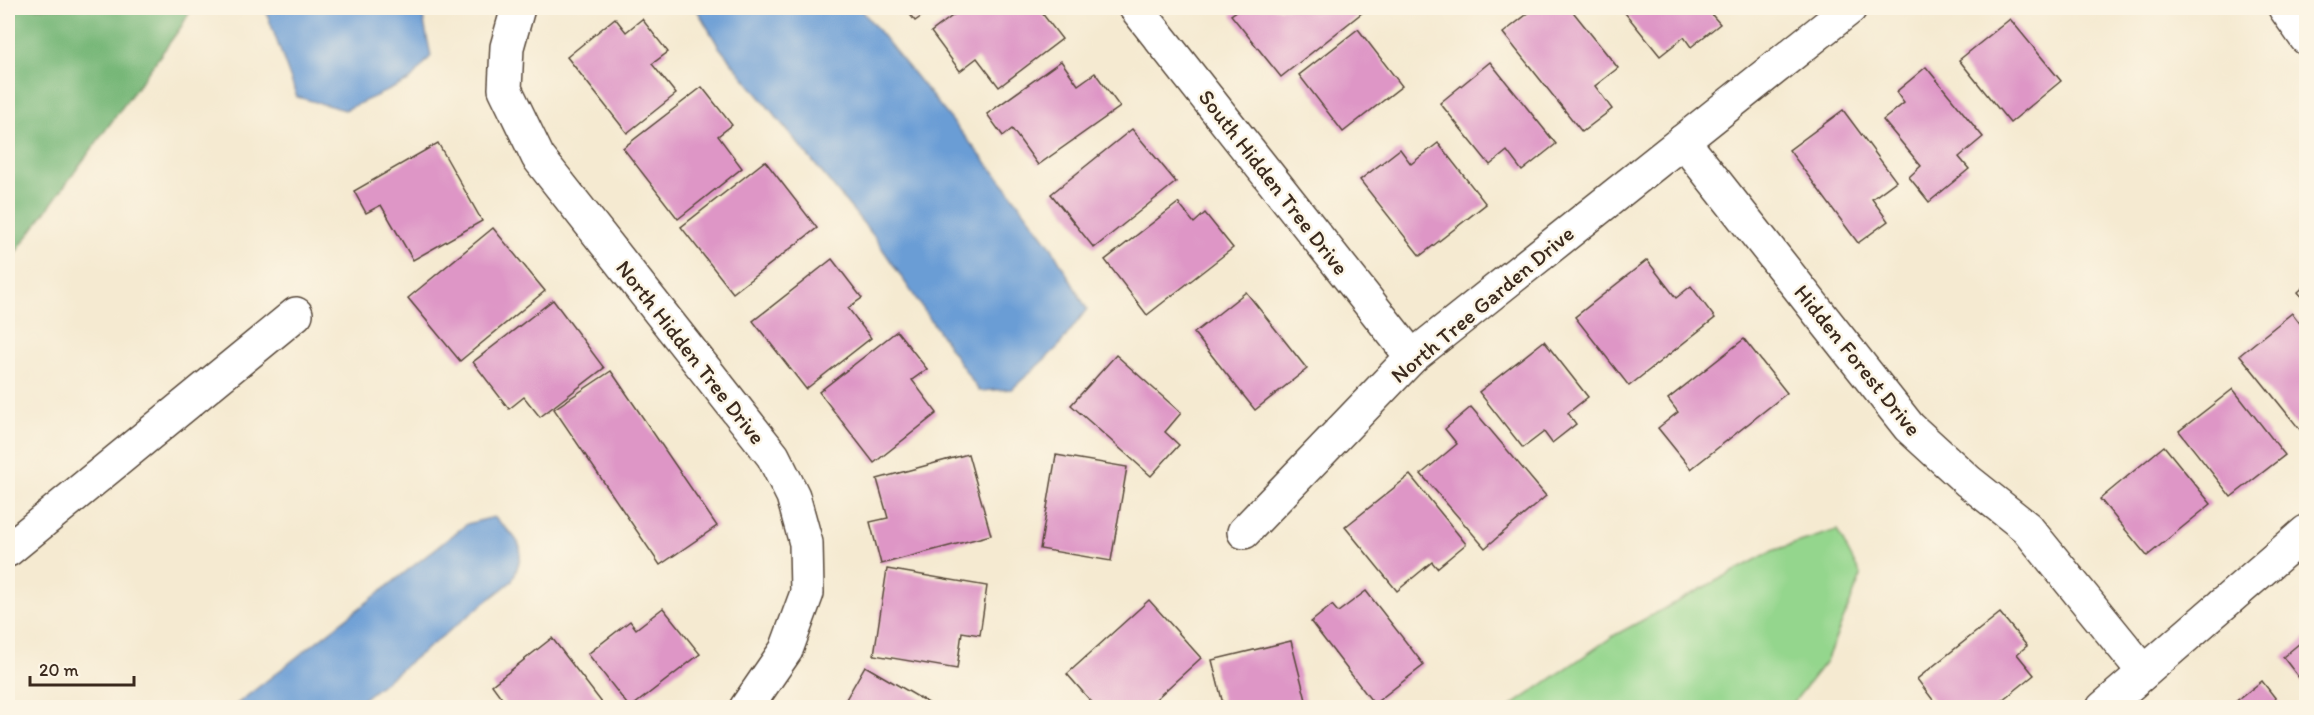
<svg xmlns="http://www.w3.org/2000/svg" width="2314" height="715" font-family="Itim,sans-serif">
	<style>
		.green { fill: #94d68d; stroke: #688056; stroke-width: 1.5 }
		.forest { fill: #77b778; stroke: #59704b; stroke-width: 1.5 }
		.water { fill: #6a9dd5; stroke: #52647a; stroke-width: 1.5 }
		.building { fill: #de96c6 }
		.lines { fill: none; stroke-linecap: round; stroke-linejoin: round }
		.minor-casing { stroke: #574739; stroke-width: 36 }
		.minor { stroke: #fff; stroke-width: 33 }
		.labels { text-anchor: middle; stroke-width: 5; stroke-linejoin: round; paint-order: stroke }
		.street-label { font-size: 22px; fill: #3b2a1e; stroke: #fcf5e5 }
	</style>
	<rect width="100%" height="100%" fill="#fcf5e5"/>
	<filter id="ink" filterUnits="userSpaceOnUse"><feTurbulence type="fractalNoise" baseFrequency=".0167" numOctaves="2"/><feDisplacementMap in="SourceGraphic" scale="12" xChannelSelector="R" yChannelSelector="G"/><feConvolveMatrix kernelMatrix="1 2 1 2 8 2 1 2 1" color-interpolation-filters="sRGB"/></filter>
	<filter id="wash" filterUnits="userSpaceOnUse"><feTurbulence type="fractalNoise" baseFrequency=".008" numOctaves="4" result="noise"/><feDisplacementMap in="SourceGraphic" scale="24" xChannelSelector="R" yChannelSelector="G"/><feGaussianBlur stdDeviation="1.35" result="paint"/><feColorMatrix in="noise" values="0 0 0 0 0 0 0 0 0 0 0 0 0 0 0 0 0 1.4 0 .05"/><feComposite in="paint" operator="in"/></filter>
	<g filter="url(#wash)">
		<rect width="100%" height="100%" fill="#f5ead1"/>
		<polygon class="green" points="1837,530 1861,576 1826,661 1790,707 1510,707 1615,635 1772,551"/>
		<polygon class="forest" points="8,8 192,8 181,27 8,263"/>
		<g class="water">
			<polygon points="265,8 425,8 422,13 431,56 409,81 345,110 297,97"/>
			<polygon points="696,8 860,8 1007,188 1050,245 1087,309 1058,347 1012,389 979,391 873,235 719,47"/>
			<path d="M494 517C521 543 528 544 512 581L353 707H233L467 524Z"/>
		</g>
		<g id="blocks">
			<g class="building">
				<polygon points="905,8 933,8 915,21"/>
				<polygon points="963,8 1038,8 1062,39 999,87 977,58 960,71 931,32"/>
				<polygon points="1241,8 1368,8 1281,77 1231,15"/>
				<polygon points="1535,8 1570,8 1618,68 1595,86 1612,109 1582,132 1503,33"/>
				<polygon points="1621,8 1706,8 1720,24 1691,47 1684,37 1660,56"/>
				<polygon points="615,18 626,32 642,19 668,52 652,64 676,94 627,133 567,57"/>
				<polygon points="2010,19 2061,81 2010,123 1959,60"/>
				<polygon points="1358,29 1402,86 1343,132 1299,75"/>
				<polygon points="1061,61 1078,85 1095,73 1120,107 1038,165 1012,129 1003,136 987,114"/>
				<polygon points="1490,62 1556,144 1522,171 1507,151 1490,165 1440,103"/>
				<polygon points="1926,67 1983,137 1959,157 1969,169 1929,202 1909,177 1921,166 1883,120 1904,103 1896,92"/>
				<polygon points="702,87 732,125 718,136 742,168 678,219 623,148"/>
				<polygon points="1843,110 1896,181 1872,199 1888,221 1858,243 1789,150"/>
				<polygon points="1132,129 1176,182 1094,248 1051,194"/>
				<polygon points="438,143 482,221 413,260 381,205 366,213 354,191"/>
				<polygon points="1438,143 1486,204 1420,256 1360,180 1400,149 1411,164"/>
				<polygon points="765,161 817,228 733,293 681,227"/>
				<polygon points="1178,203 1194,223 1205,213 1233,248 1147,315 1105,260"/>
				<polygon points="493,228 545,291 460,361 408,298"/>
				<polygon points="832,259 862,298 848,308 871,338 806,389 753,321"/>
				<polygon points="1647,260 1676,298 1691,286 1715,318 1629,386 1575,317"/>
				<polygon points="2306,285 2306,302 2298,292"/>
				<polygon points="1246,292 1307,369 1255,410 1194,333"/>
				<polygon points="553,300 604,368 540,417 524,397 509,409 473,362"/>
				<polygon points="2292,313 2306,331 2306,426 2301,431 2240,355"/>
				<polygon points="897,331 927,369 912,380 937,413 874,463 819,392"/>
				<polygon points="1744,339 1787,393 1691,469 1658,428 1678,412 1668,399"/>
				<polygon points="1544,341 1588,397 1568,413 1576,424 1552,443 1544,432 1523,448 1479,392"/>
				<polygon points="1116,355 1181,413 1165,432 1179,445 1151,476 1071,405"/>
				<polygon points="611,371 717,526 660,565 554,409"/>
				<polygon points="2233,389 2285,455 2231,497 2179,431"/>
				<polygon points="1471,407 1546,496 1485,548 1421,474 1457,444 1445,429"/>
				<polygon points="2164,446 2211,504 2147,556 2100,499"/>
				<polygon points="968,454 991,535 881,564 870,522 888,518 877,479"/>
				<polygon points="1056,455 1127,467 1111,561 1040,549"/>
				<polygon points="1410,475 1466,544 1437,568 1432,562 1397,591 1345,527"/>
				<polygon points="887,569 987,586 980,635 962,632 957,669 874,655"/>
				<polygon points="1366,591 1424,665 1374,704 1311,622 1332,605 1338,612"/>
				<polygon points="1149,600 1201,658 1146,708 1097,708 1067,674"/>
				<polygon points="663,608 700,654 630,708 588,654 630,621 636,629"/>
				<polygon points="2000,613 2027,646 2017,654 2034,675 1993,708 1939,708 1917,679"/>
				<polygon points="552,638 606,708 509,708 492,685"/>
				<polygon points="2306,638 2306,687 2283,657"/>
				<polygon points="1291,641 1308,708 1224,708 1212,660"/>
				<polygon points="865,666 937,708 841,708"/>
				<polygon points="2262,681 2283,708 2237,708 2234,703"/>
			</g>
		</g>
	</g>
	<g filter="url(#ink)">
		<use href="#blocks" fill-opacity="0" stroke="#574739" stroke-width="1.5"/>
		<g class="lines">
			<g class="minor-casing">
				<g id="minor">
					<polyline points="518,8 507,47 505,89 538,157 773,456 793,496 806,543 807,593 786,650 746,708"/>
					<polyline points="1136,8 1412,357"/>
					<polyline points="2285,8 2306,38"/>
					<polyline points="1683,141 1909,427 1968,481 2027,528 2144,672"/>
					<polyline points="1244,532 1412,357 1850,8"/>
					<polyline points="8,550 296,314"/>
					<polyline points="2103,708 2306,532"/>
				</g>
			</g>
			<use href="#minor" class="minor"/>
		</g>
	</g>
	<g class="labels">
		<g class="street-label">
			<text transform="translate(1274 182) rotate(52)" y="8">South Hidden Tree Drive</text>
			<text transform="translate(1482 304) rotate(-40)" y="8">North Tree Garden Drive</text>
			<text transform="translate(691 352) rotate(52)" y="8">North Hidden Tree Drive</text>
			<text transform="translate(1858 360) rotate(51)" y="8">Hidden Forest Drive</text>
		</g>
	</g>
	<rect width="2314" height="715" fill="none" stroke="#fcf5e5" stroke-width="30"/>
	<path d="M30 676v9h104v-9" fill="none" stroke="#3b2a1e" stroke-width="3"/>
	<text x="39" y="676" font-size="18" fill="#3b2a1e" stroke="#fcf5e5" stroke-width="4.5" paint-order="stroke">20 m</text>
</svg>
